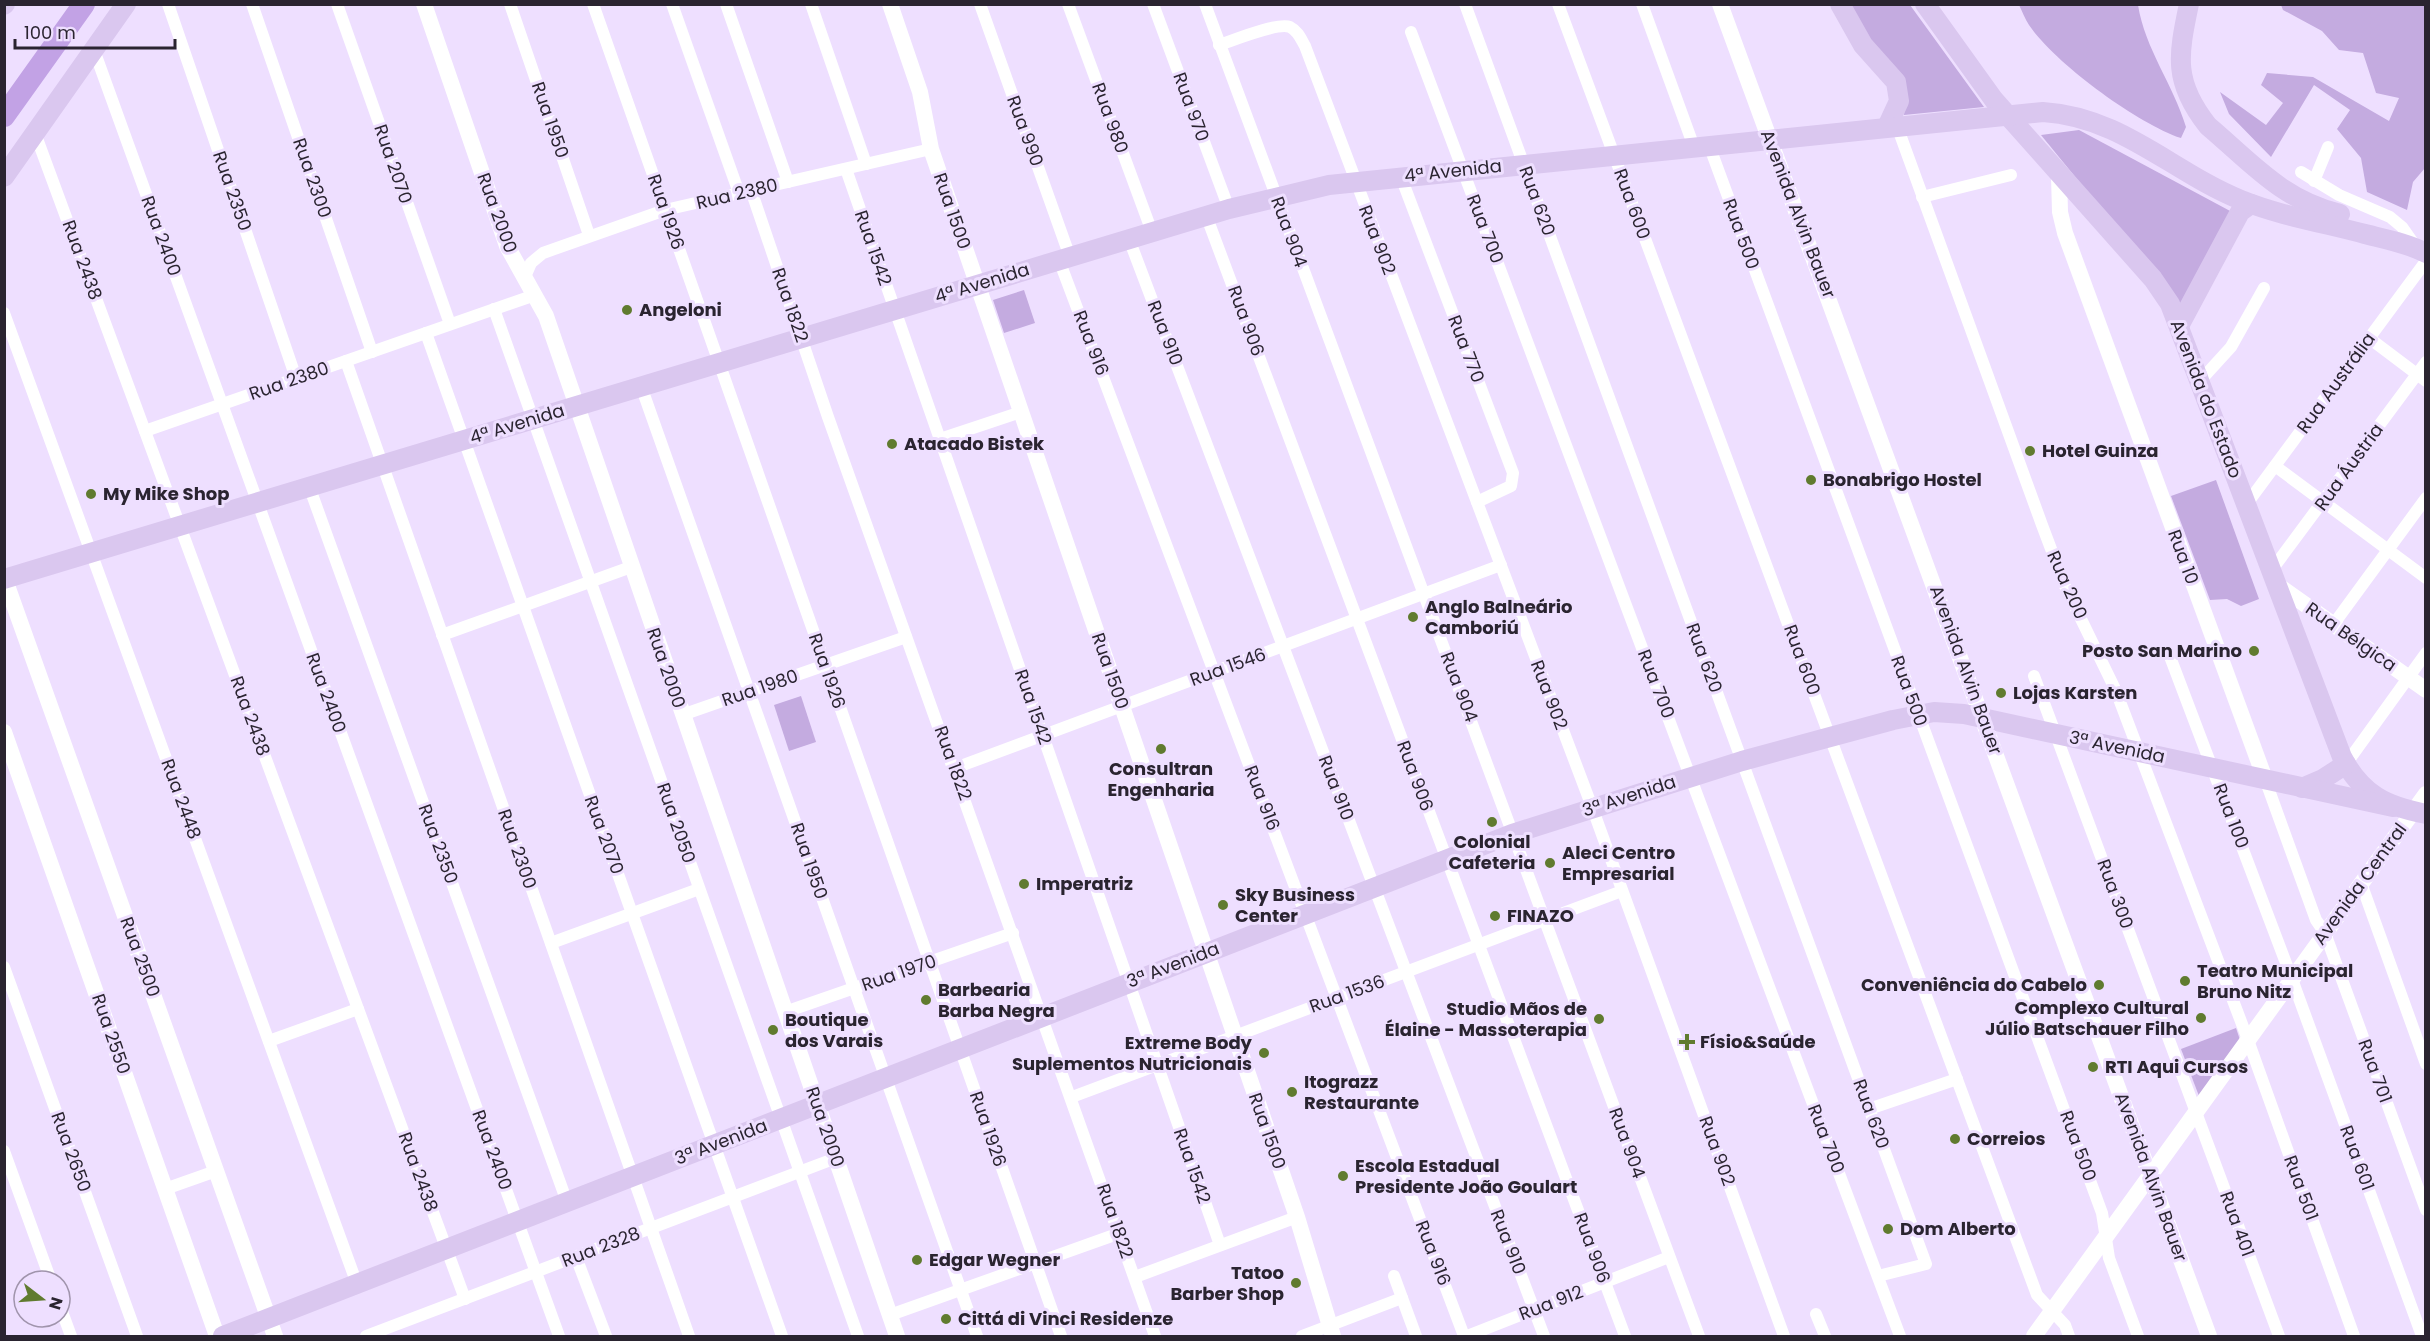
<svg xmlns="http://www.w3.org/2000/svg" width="2430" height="1341" font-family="Poppins,sans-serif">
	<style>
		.green { fill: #c4abe0 }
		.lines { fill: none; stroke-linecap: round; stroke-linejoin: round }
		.street { stroke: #fff; stroke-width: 12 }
		.secondary { stroke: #fff; stroke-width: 16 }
		.primary { stroke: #dac7ef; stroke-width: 20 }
		.highway { stroke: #c2a2e5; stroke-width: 22 }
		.poi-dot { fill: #607b2f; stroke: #eedfff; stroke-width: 2 }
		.labels { text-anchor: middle; stroke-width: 6; stroke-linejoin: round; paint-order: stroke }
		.street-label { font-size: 18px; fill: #2a2430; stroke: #eedfff }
		.poi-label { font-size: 18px; font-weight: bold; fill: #2a2430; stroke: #eedfff; text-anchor: start }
	</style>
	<rect width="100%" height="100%" fill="#eedfff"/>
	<g class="green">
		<polygon points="1850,5 1910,5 1984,107 1904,115 1905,92 1872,47"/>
		<path d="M2019 5H2138C2145 49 2173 84 2186 127L2181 138C2137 123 2056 64 2029 25 2025 19 2022 11 2019 5Z"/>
		<polygon points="2281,5 2425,5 2425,168 2413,182 2407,210 2367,192 2361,158 2337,129 2350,110 2314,85 2271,157 2229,114 2220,92 2266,125 2283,103 2261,85 2267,73 2313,77 2389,121 2399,98 2376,93 2363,53 2339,50 2322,31 2283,10"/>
		<polygon points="2079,130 2232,212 2183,309 2041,135"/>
		<polygon points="1024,290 1035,323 1004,333 993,300"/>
		<polygon points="2216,480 2259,599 2241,606 2227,599 2210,600 2171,496"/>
		<polygon points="801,696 816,742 789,751 774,705"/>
		<polygon points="2236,1028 2240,1040 2199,1096 2181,1049"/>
	</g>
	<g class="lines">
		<g class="street">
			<polyline points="168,4 296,378"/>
			<polyline points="252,4 372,352"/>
			<polyline points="337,4 450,324"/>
			<polyline points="510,4 589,235"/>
			<polyline points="593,4 1061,1336"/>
			<polyline points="672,4 739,193"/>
			<polyline points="726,4 788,182"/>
			<polyline points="811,4 866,164"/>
			<polyline points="980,4 1070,257"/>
			<polyline points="1068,4 1152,232"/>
			<polyline points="1153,4 1229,209"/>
			<polyline points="1205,4 1699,1336"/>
			<polyline points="1465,4 1926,1264 1878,1276"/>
			<polyline points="1558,4 2037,1295 2065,1325 2069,1336"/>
			<polyline points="1642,4 1694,147"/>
			<polyline points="1411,32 1900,1336"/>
			<path d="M1219 45C1234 40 1278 22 1290 27 1298 31 1301 39 1305 46L1592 807 1784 1336"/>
			<polyline points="94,50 559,1336"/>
			<polyline points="1897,126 2042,525 2065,586 2116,691 2248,1040 2354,1336"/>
			<polyline points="35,133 465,1299"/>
			<polyline points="1709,145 2102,1213 2109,1258 2138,1336"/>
			<polyline points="846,169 1220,1245"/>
			<polyline points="2301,172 2339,195 2390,217 2402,227 2416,247"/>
			<polyline points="1401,177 1513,473 1511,486 1477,502"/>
			<polyline points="2314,181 2328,147"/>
			<polyline points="751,190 828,417 1155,1336"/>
			<polyline points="1922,197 2011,175"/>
			<polyline points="1206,215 1625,1336"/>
			<polyline points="1129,239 1544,1336"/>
			<polyline points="1059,260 1464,1336"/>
			<polyline points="524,279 531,263 543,253 665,210 931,149"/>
			<polyline points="494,309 858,1336"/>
			<polyline points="4,313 357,1284"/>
			<polyline points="426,333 782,1336"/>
			<polyline points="2369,338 2426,381"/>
			<polyline points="346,361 689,1336"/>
			<polyline points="2200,381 2231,347 2264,288"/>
			<polyline points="641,386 977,1336"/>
			<polyline points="145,431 535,295"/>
			<polyline points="940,439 1021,412"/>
			<polyline points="2275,466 2426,578"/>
			<polyline points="309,486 567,1202"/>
			<polyline points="2246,505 2426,261"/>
			<polyline points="2271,571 2426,362"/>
			<polyline points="2333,625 2426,498"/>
			<polyline points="442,635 631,567"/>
			<polyline points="2169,654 2292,979 2422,1336"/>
			<polyline points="2034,676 2279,1336"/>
			<polyline points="682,715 906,637"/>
			<polyline points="2346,764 2426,653"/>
			<polyline points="955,768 1501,565"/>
			<polyline points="2265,779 2316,920 2325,933 2426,1210"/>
			<polyline points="2361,883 2426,1064"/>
			<polyline points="551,943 699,889"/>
			<polyline points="4,967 137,1336"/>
			<polyline points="785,1012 1013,933"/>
			<polyline points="269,1041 358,1009"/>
			<polyline points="1072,1097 1622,891"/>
			<polyline points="1869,1109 1957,1079"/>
			<polyline points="4,1151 51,1281"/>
			<polyline points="165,1189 216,1171"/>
			<polyline points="576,1257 606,1336"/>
			<polyline points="1394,1276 1416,1336"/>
			<polyline points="1135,1277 1297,1217"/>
			<polyline points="60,1306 71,1336"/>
			<polyline points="1816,1314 1825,1336"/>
			<polyline points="890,1315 1120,1233"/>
			<polyline points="366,1336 836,1158"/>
			<polyline points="1302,1336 1402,1298"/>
			<polyline points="1467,1336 1669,1257"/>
		</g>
		<g class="secondary">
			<polyline points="424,4 507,246 546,316 897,1336"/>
			<polyline points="890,4 920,92 931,149 1297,1217 1333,1336"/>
			<polyline points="1720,4 2209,1336"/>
			<polyline points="2059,176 2060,212 2065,233 2265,779"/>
			<polyline points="4,577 275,1336"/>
			<polyline points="2276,584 2426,690"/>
			<polyline points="4,732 217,1336"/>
			<polyline points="2034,1336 2426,794"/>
		</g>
		<g class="primary">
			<polyline points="1840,4 1863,45 1896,82 1899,101 1887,127"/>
			<path d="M1925 4 1994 100 2153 279 2170 304 2342 757C2362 795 2386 806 2426 814"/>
			<path d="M2189 4C2178 56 2173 82 2208 126 2253 164 2281 199 2340 214"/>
			<polyline points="4,5 5,4"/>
			<polyline points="4,177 126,4"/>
			<polyline points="2179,326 2240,212 2251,204"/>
			<path d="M4 579 1229 209 1329 185 2043 112C2122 117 2172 172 2241 200 2281 216 2324 223 2365 234 2385 239 2407 243 2426 253"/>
			<polyline points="2302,788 2323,779 2346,764"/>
			<polyline points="223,1336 1512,834 1742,761 1893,720 1934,712 1964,714 2393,807"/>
		</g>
		<polyline class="highway" points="4,116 84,4"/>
	</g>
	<g class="poi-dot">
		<circle cx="627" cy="310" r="6"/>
		<circle cx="892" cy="444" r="6"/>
		<circle cx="2030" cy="451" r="6"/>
		<circle cx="1811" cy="480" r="6"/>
		<circle cx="91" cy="494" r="6"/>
		<circle cx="1413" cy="617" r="6"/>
		<circle cx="2254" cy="651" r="6"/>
		<circle cx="2001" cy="693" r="6"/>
		<circle cx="1161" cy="749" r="6"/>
		<circle cx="1492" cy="822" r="6"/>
		<circle cx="1550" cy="863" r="6"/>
		<circle cx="1024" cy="884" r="6"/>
		<circle cx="1223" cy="905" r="6"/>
		<circle cx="1495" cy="916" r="6"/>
		<circle cx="2185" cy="981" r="6"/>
		<circle cx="2099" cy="985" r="6"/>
		<circle cx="926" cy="1000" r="6"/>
		<circle cx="2201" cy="1018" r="6"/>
		<circle cx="1599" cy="1019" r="6"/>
		<circle cx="773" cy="1030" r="6"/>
		<path d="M1684 1033h6v6h6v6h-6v6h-6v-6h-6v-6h6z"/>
		<circle cx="1264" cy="1053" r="6"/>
		<circle cx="2093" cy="1067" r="6"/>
		<circle cx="1292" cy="1092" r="6"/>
		<circle cx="1955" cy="1139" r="6"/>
		<circle cx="1343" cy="1176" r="6"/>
		<circle cx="1888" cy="1229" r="6"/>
		<circle cx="917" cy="1260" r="6"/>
		<circle cx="1296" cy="1283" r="6"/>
		<circle cx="946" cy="1319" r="6"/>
	</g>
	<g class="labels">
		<g class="street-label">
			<text transform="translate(1191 107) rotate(70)" y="6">Rua 970</text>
			<text transform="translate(1110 118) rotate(70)" y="6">Rua 980</text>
			<text transform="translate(550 120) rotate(71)" y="6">Rua 1950</text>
			<text transform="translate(1025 131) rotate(70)" y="6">Rua 990</text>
			<text transform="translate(393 164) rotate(71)" y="6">Rua 2070</text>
			<text transform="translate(1453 171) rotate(-6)" y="6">4ª Avenida</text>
			<text transform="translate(312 178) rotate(71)" y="6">Rua 2300</text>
			<text transform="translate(232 191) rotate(71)" y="6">Rua 2350</text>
			<text transform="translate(737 194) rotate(-13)" y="6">Rua 2380</text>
			<text transform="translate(1537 201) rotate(70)" y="6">Rua 620</text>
			<text transform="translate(1632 204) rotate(70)" y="6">Rua 600</text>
			<text transform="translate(952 211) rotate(71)" y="6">Rua 1500</text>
			<text transform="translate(666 212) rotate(71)" y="6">Rua 1926</text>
			<text transform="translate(497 213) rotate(70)" y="6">Rua 2000</text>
			<text transform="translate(1798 214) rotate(69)" y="6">Avenida Alvin Bauer</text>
			<text transform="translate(1485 229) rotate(69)" y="6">Rua 700</text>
			<text transform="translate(1289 232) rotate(70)" y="6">Rua 904</text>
			<text transform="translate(1741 234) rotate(70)" y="6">Rua 500</text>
			<text transform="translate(161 236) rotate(70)" y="6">Rua 2400</text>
			<text transform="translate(1377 240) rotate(69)" y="6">Rua 902</text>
			<text transform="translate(873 248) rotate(71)" y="6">Rua 1542</text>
			<text transform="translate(82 260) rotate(70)" y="6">Rua 2438</text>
			<text transform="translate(982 283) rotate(-17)" y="6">4ª Avenida</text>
			<text transform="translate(790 305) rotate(71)" y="6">Rua 1822</text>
			<text transform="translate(1246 321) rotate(70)" y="6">Rua 906</text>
			<text transform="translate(1165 333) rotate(69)" y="6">Rua 910</text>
			<text transform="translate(1091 343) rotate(69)" y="6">Rua 916</text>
			<text transform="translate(1466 349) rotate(69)" y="6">Rua 770</text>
			<text transform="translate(289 381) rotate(-19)" y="6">Rua 2380</text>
			<text transform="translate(2336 383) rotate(-54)" y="6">Rua Austrália</text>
			<text transform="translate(2206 399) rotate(69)" y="6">Avenida do Estado</text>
			<text transform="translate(517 424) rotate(-17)" y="6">4ª Avenida</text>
			<text transform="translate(2349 467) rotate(-54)" y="6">Rua Áustria</text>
			<text transform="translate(2183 557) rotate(70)" y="6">Rua 10</text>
			<text transform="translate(2067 585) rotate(66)" y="6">Rua 200</text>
			<text transform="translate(2351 637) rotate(35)" y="6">Rua Bélgica</text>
			<text transform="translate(1704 658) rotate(70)" y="6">Rua 620</text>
			<text transform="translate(1802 660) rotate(70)" y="6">Rua 600</text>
			<text transform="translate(1228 667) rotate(-20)" y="6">Rua 1546</text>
			<text transform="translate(666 668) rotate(71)" y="6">Rua 2000</text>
			<text transform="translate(1966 670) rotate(70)" y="6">Avenida Alvin Bauer</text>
			<text transform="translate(827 671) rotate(71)" y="6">Rua 1926</text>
			<text transform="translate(1110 671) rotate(71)" y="6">Rua 1500</text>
			<text transform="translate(1656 684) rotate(69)" y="6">Rua 700</text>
			<text transform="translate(1459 687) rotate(69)" y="6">Rua 904</text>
			<text transform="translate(760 688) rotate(-19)" y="6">Rua 1980</text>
			<text transform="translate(1909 691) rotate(70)" y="6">Rua 500</text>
			<text transform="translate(326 693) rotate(70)" y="6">Rua 2400</text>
			<text transform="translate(1549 695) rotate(69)" y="6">Rua 902</text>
			<text transform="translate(1033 707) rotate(71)" y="6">Rua 1542</text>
			<text transform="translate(250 716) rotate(70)" y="6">Rua 2438</text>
			<text transform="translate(2117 747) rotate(12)" y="6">3ª Avenida</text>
			<text transform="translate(953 763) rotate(70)" y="6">Rua 1822</text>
			<text transform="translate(1415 776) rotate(70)" y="6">Rua 906</text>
			<text transform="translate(1336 788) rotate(69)" y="6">Rua 910</text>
			<text transform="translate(1629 796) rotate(-18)" y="6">3ª Avenida</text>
			<text transform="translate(1262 798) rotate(69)" y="6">Rua 916</text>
			<text transform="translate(181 799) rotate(70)" y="6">Rua 2448</text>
			<text transform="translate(2231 816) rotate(69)" y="6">Rua 100</text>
			<text transform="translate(676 823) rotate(71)" y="6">Rua 2050</text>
			<text transform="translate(604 835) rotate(70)" y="6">Rua 2070</text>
			<text transform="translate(438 844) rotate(70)" y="6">Rua 2350</text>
			<text transform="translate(517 849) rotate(71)" y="6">Rua 2300</text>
			<text transform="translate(809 861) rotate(71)" y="6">Rua 1950</text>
			<text transform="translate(2360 884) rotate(-54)" y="6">Avenida Central</text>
			<text transform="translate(2115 894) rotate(70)" y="6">Rua 300</text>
			<text transform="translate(140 957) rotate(70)" y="6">Rua 2500</text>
			<text transform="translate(1173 965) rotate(-21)" y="6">3ª Avenida</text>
			<text transform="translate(899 973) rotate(-19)" y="6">Rua 1970</text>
			<text transform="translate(1347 994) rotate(-20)" y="6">Rua 1536</text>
			<text transform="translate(111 1034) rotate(71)" y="6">Rua 2550</text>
			<text transform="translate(2375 1071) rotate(70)" y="6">Rua 701</text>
			<text transform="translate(1871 1114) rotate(70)" y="6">Rua 620</text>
			<text transform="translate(825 1127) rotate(71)" y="6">Rua 2000</text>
			<text transform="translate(988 1129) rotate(71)" y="6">Rua 1926</text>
			<text transform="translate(1267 1131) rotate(71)" y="6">Rua 1500</text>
			<text transform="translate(1826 1139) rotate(69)" y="6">Rua 700</text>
			<text transform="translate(721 1142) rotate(-21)" y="6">3ª Avenida</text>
			<text transform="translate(1627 1143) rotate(70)" y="6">Rua 904</text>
			<text transform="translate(2078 1146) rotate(70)" y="6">Rua 500</text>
			<text transform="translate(492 1150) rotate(70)" y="6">Rua 2400</text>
			<text transform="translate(1717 1151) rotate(70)" y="6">Rua 902</text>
			<text transform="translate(71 1152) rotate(70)" y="6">Rua 2650</text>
			<text transform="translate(2357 1158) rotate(70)" y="6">Rua 601</text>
			<text transform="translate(1192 1166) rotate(71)" y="6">Rua 1542</text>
			<text transform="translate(418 1172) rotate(70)" y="6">Rua 2438</text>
			<text transform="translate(2151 1177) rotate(70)" y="6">Avenida Alvin Bauer</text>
			<text transform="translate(2301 1188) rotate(70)" y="6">Rua 501</text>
			<text transform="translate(1115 1221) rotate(71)" y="6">Rua 1822</text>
			<text transform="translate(2237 1224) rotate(70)" y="6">Rua 401</text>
			<text transform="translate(1508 1242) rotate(69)" y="6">Rua 910</text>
			<text transform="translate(601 1247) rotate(-21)" y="6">Rua 2328</text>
			<text transform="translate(1592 1248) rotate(70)" y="6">Rua 906</text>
			<text transform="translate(1433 1253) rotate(69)" y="6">Rua 916</text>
			<text transform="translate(1551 1303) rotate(-21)" y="6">Rua 912</text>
		</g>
		<g class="poi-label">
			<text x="639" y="316">Angeloni</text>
			<text x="904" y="450">Atacado Bistek</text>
			<text x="2042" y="457">Hotel Guinza</text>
			<text x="1823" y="486">Bonabrigo Hostel</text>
			<text x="103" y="500">My Mike Shop</text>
			<text x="1425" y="613">Anglo Balneário<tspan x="1425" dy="21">Camboriú</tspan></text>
			<text x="2242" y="657" text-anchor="end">Posto San Marino</text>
			<text x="2013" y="699">Lojas Karsten</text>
			<text x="1161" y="775" text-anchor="middle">Consultran<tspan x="1161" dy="21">Engenharia</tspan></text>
			<text x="1492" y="848" text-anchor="middle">Colonial<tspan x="1492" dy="21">Cafeteria</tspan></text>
			<text x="1562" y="859">Aleci Centro<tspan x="1562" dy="21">Empresarial</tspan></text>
			<text x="1036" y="890">Imperatriz</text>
			<text x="1235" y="901">Sky Business<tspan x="1235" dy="21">Center</tspan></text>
			<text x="1507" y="922">FINAZO</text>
			<text x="2197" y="977">Teatro Municipal<tspan x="2197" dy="21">Bruno Nitz</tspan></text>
			<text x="2087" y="991" text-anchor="end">Conveniência do Cabelo</text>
			<text x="938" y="996">Barbearia<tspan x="938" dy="21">Barba Negra</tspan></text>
			<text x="2189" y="1014" text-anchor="end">Complexo Cultural<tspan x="2189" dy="21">Júlio Batschauer Filho</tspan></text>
			<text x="1587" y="1015" text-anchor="end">Studio Mãos de<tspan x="1587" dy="21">Élaine - Massoterapia</tspan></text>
			<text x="785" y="1026">Boutique<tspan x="785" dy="21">dos Varais</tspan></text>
			<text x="1700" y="1048">Físio&amp;Saúde</text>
			<text x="1252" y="1049" text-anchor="end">Extreme Body<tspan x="1252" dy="21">Suplementos Nutricionais</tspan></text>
			<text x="2105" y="1073">RTI Aqui Cursos</text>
			<text x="1304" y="1088">Itograzz<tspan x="1304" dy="21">Restaurante</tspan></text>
			<text x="1967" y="1145">Correios</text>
			<text x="1355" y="1172">Escola Estadual<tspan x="1355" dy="21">Presidente João Goulart</tspan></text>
			<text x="1900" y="1235">Dom Alberto</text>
			<text x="929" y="1266">Edgar Wegner</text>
			<text x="1284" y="1279" text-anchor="end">Tatoo<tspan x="1284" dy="21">Barber Shop</tspan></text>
			<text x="958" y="1325">Cittá di Vinci Residenze</text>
		</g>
	</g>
	<rect width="2430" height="1341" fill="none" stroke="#2a2430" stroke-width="12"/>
	<g transform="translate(42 1299) rotate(107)"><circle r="28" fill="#eedfff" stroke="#a094ac" stroke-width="1.5"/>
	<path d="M0-4.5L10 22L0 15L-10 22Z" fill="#607b2f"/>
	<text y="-9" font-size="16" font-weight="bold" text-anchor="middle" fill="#2a2430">N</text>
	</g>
	<path d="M15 39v9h160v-9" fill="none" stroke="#2a2430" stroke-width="3"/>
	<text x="24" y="39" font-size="18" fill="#2a2430" stroke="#eedfff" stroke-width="4.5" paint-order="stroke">100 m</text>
</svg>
